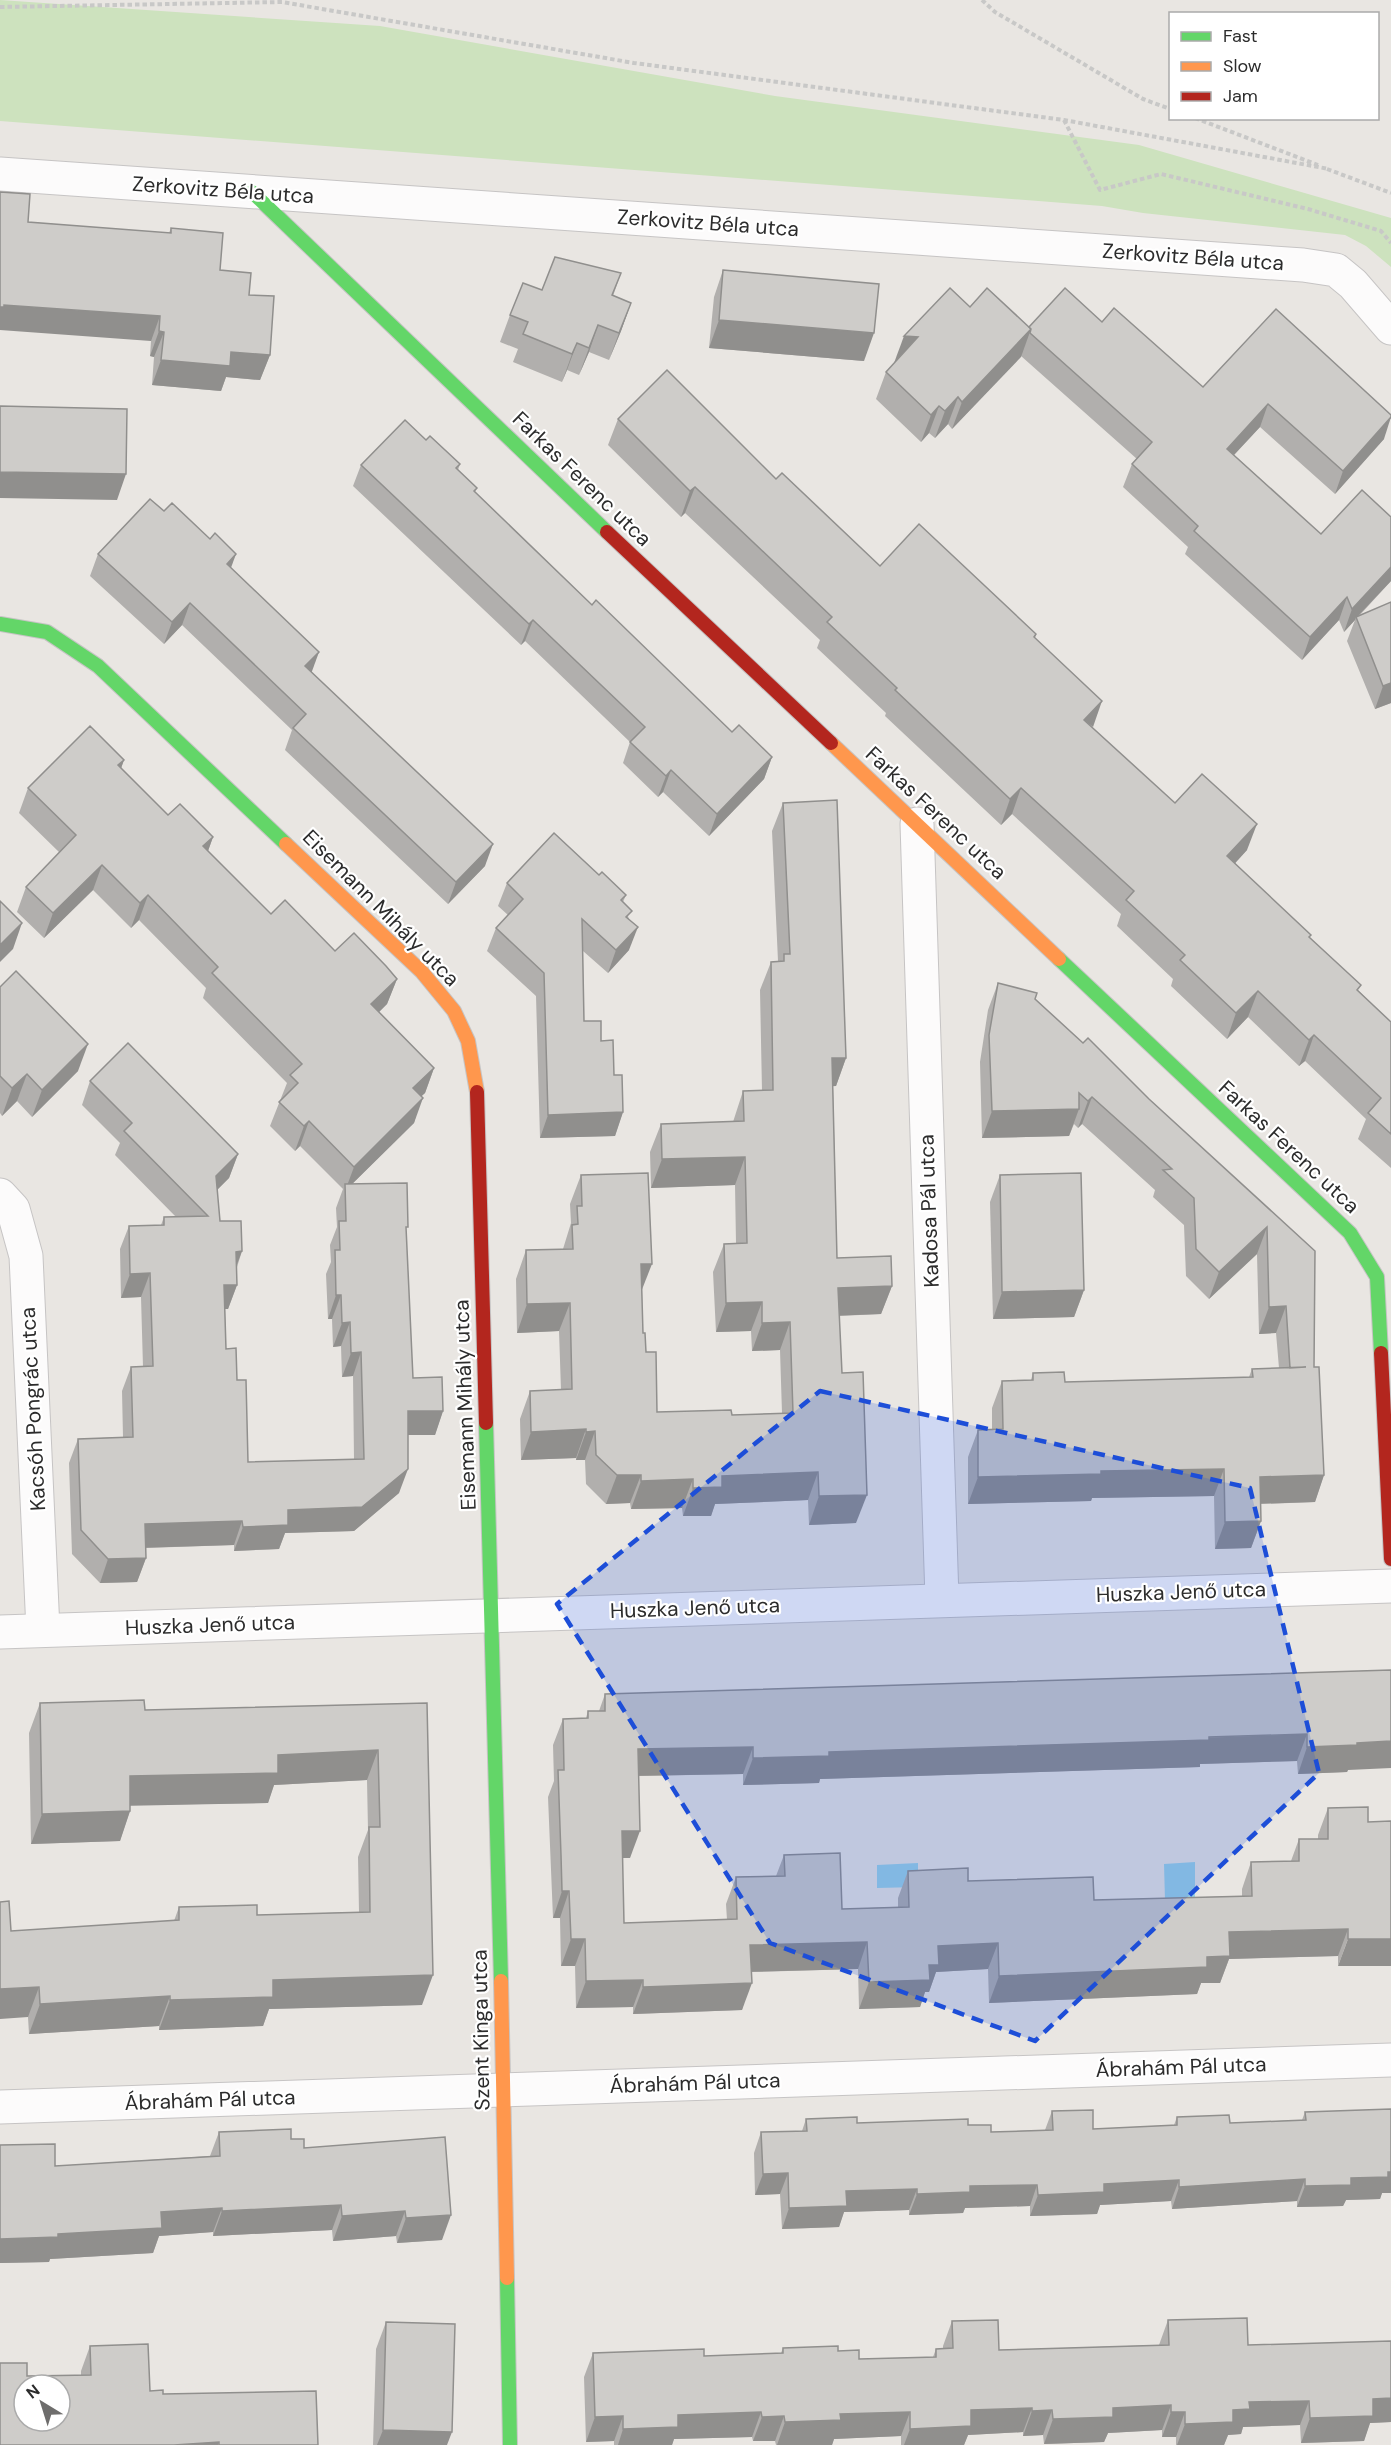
<svg xmlns="http://www.w3.org/2000/svg" width="1391" height="2445" font-family="'DM Sans',sans-serif">
	<style>
		.green { fill: #cde2be }
		.water { fill: #9bd3e6 }
		.lines { fill: none; stroke-linecap: round; stroke-linejoin: round }
		.street-casing { stroke: #c6c4c4; stroke-width: 35 }
		.fast-casing { stroke: #c6c4c4; stroke-width: 16 }
		.slow-casing { stroke: #c6c4c4; stroke-width: 16 }
		.jam-casing { stroke: #c6c4c4; stroke-width: 16 }
		.path { stroke: #c8c8c7; stroke-width: 4; stroke-dasharray: 4.5 3; stroke-linecap: butt }
		.street { stroke: #fcfbfb; stroke-width: 33 }
		.fast { stroke: #63d668; stroke-width: 14 }
		.slow { stroke: #ff974d; stroke-width: 14 }
		.jam { stroke: #b3261e; stroke-width: 14 }
		.wall { fill: #b1afad }
		.shaded-wall { fill: #908f8d }
		.building { fill: #ceccc9; stroke: #908f8d; stroke-width: 1.5; fill-rule: evenodd }
		.marked { fill: #1d4ed8; fill-opacity: 0.2; stroke: #1d4ed8; stroke-width: 4.5; stroke-dasharray: 12 8; stroke-linejoin: round }
		.labels { text-anchor: middle; stroke-width: 4.5; stroke-linejoin: round; paint-order: stroke }
		.street-label { font-size: 21px; fill: #2c2c2c; stroke: #fff }
	</style>
	<rect width="100%" height="100%" fill="#e9e6e2"/>
	<polygon class="green" points="0,0 380,26 775,96 1139,145 1391,218 1391,267 1366,246 1345,235 1143,213 1102,206 0,121"/>
	<g class="water">
		<polygon points="1195,1862 1195,1899 1165,1900 1164,1864"/>
		<polygon points="918,1863 918,1887 877,1888 877,1865"/>
	</g>
	<g class="lines">
		<g class="street-casing">
			<g id="street">
				<polyline points="0,174 1303,265 1336,270 1353,284 1391,328"/>
				<polyline points="917,824 942,1599"/>
				<polyline points="0,1195 13,1209 26,1256 43,1630"/>
				<polyline points="0,1632 1391,1586"/>
				<polyline points="0,2107 1391,2060"/>
			</g>
		</g>
		<g class="fast-casing">
			<g id="fast">
				<polyline points="252,192 607,532"/>
				<polyline points="0,624 47,632 98,666 286,844"/>
				<polyline points="1059,959 1350,1233 1377,1277 1381,1353"/>
				<polyline points="486,1423 501,1981"/>
				<polyline points="507,2278 510,2445"/>
			</g>
		</g>
		<g class="slow-casing">
			<g id="slow">
				<polyline points="831,743 1059,959"/>
				<polyline points="286,844 422,972 454,1011 468,1041 477,1092"/>
				<polyline points="501,1981 507,2278"/>
			</g>
		</g>
		<g class="jam-casing">
			<g id="jam">
				<polyline points="607,532 831,743"/>
				<polyline points="477,1092 486,1423"/>
				<polyline points="1381,1353 1391,1559"/>
			</g>
		</g>
		<g class="path">
			<polyline points="982,0 995,12 1143,99 1170,109"/>
			<polyline points="0,7 282,2 634,63 1064,120 1329,169"/>
			<polyline points="1195,118 1318,165"/>
			<polyline points="1064,120 1100,190 1161,174 1308,209 1381,231 1391,243"/>
			<polyline points="1327,169 1391,193"/>
		</g>
		<use href="#street" class="street"/>
		<use href="#fast" class="fast"/>
		<use href="#slow" class="slow"/>
		<use href="#jam" class="jam"/>
	</g>
	<g class="wall">
		<polygon points="28,222 169,233 171,228 249,295 270,355 260,380 226,377 221,391 152,385 154,357 150,356 151,341"/>
		<polygon points="723,270 864,361 709,348 714,297"/>
		<polygon points="621,273 613,296 631,303 621,331 609,360 589,352 579,375 567,370 562,382 513,362 518,349 500,342 510,315 542,290"/>
		<polygon points="970,307 1029,327 1102,322 1203,387 1276,309 1384,439 1335,494 1260,427 1234,455 1321,534 1391,581 1359,616 1391,703 1375,709 1347,641 1355,620 1344,632 1339,620 1302,660 1185,554 1188,547 1123,487 1132,464 1137,459 1021,356 952,429 948,424 935,438 929,433 921,442 876,399 886,372"/>
		<polygon points="618,419 776,479 880,566 1036,634 1035,638 1092,728 1175,803 1247,850 1235,863 1310,938 1359,991 1391,1022 1391,1168 1358,1139 1366,1119 1305,1061 1299,1066 1248,1017 1227,1039 1171,986 1173,979 1117,926 1121,914 1012,814 1001,825 885,716 886,713 817,648 820,640 685,513 681,517 608,445"/>
		<polygon points="426,440 460,464 458,470 477,488 475,492 592,605 732,732 772,757 764,779 709,836 663,792 658,797 623,763 630,742 525,641 521,645 353,486 361,465"/>
		<polygon points="164,511 231,568 311,672 485,866 448,904 285,750 292,730 182,625 164,644 90,576 98,554"/>
		<polygon points="124,760 121,768 168,815 213,837 208,851 271,914 335,951 397,979 387,1004 379,1012 434,1068 425,1093 421,1096 414,1123 352,1184 406,1233 413,1378 443,1411 435,1435 408,1435 399,1493 354,1531 285,1533 279,1549 234,1551 234,1545 145,1548 146,1558 137,1582 100,1583 72,1554 69,1463 78,1439 123,1437 122,1391 131,1367 143,1367 141,1297 121,1298 120,1249 129,1226 161,1225 164,1217 176,1217 115,1155 120,1143 82,1105 90,1081 238,1154 229,1178 217,1190 220,1221 242,1251 237,1267 237,1285 228,1309 225,1309 226,1349 237,1380 248,1462 354,1459 353,1376 342,1377 341,1346 333,1347 332,1319 328,1319 326,1274 331,1262 330,1245 337,1227 336,1208 343,1189 300,1146 295,1151 270,1126 287,1083 203,998 206,988 139,920 131,928 93,890 44,938 17,912 26,887 60,853 19,813 28,788"/>
		<polygon points="783,803 846,1058 836,1086 833,1086 837,1258 892,1286 881,1314 839,1316 842,1373 856,1523 809,1525 808,1500 715,1504 711,1516 683,1516 682,1508 631,1509 630,1503 606,1504 586,1484 585,1460 576,1460 576,1458 521,1460 520,1419 530,1391 561,1390 559,1331 517,1333 516,1279 526,1250 563,1249 571,1223 570,1204 581,1175 642,1291 643,1333 657,1412 732,1415 782,1413 780,1350 752,1351 751,1331 716,1332 713,1272 724,1244 736,1243 735,1185 651,1188 650,1152 661,1124 733,1122 743,1091 762,1091 760,990 771,962 778,961 772,831"/>
		<polygon points="599,875 626,895 623,902 629,919 629,950 608,973 583,951 584,1021 601,1041 614,1075 623,1112 615,1136 540,1138 536,996 487,951 496,928 508,915 498,906 507,883"/>
		<polygon points="998,983 1035,999 1083,1043 1149,1099 1315,1251 1314,1367 1324,1475 1315,1502 1261,1504 1261,1521 1251,1548 1215,1549 1214,1496 1092,1498 1091,1501 968,1504 968,1457 978,1430 992,1429 992,1408 1002,1381 1031,1380 1033,1373 1065,1382 1249,1377 1252,1369 1279,1368 1276,1333 1259,1334 1257,1254 1209,1299 1186,1276 1184,1225 1153,1197 1155,1190 1082,1124 1078,1128 1074,1124 1069,1136 982,1138 980,1062 988,1010"/>
		<polygon points="0,987 78,1071 32,1117 17,1101 2,1116 0,1113"/>
		<polygon points="1000,1175 1084,1290 1074,1317 993,1319 990,1202"/>
		<polygon points="1391,1670 1347,1772 1298,1774 1297,1761 1200,1764 1200,1767 820,1779 819,1783 743,1785 743,1774 638,1776 630,1858 622,1858 624,1923 727,1920 726,1904 736,1877 776,1876 784,1855 842,1909 898,1907 898,1898 908,1871 1094,1900 1242,1896 1242,1889 1251,1862 1291,1861 1299,1839 1318,1839 1318,1835 1328,1808 1368,1822 1391,1821 1338,1966 1338,1956 1229,1959 1220,1983 1201,1983 1197,1994 989,2003 988,1969 936,1972 929,1992 925,1992 920,2007 859,2009 858,1969 751,1972 742,2010 633,2014 633,2007 576,2008 575,1966 561,1966 560,1918 553,1918 548,1797 554,1781 553,1745 563,1719 586,1718 588,1711 599,1711 605,1694"/>
		<polygon points="40,1703 145,1710 427,1703 422,2005 269,2009 263,2026 159,2030 159,2026 29,2034 28,2017 11,1931 174,1921 179,1907 257,1915 359,1912 358,1857 368,1830 367,1780 274,1785 268,1803 130,1805 130,1811 120,1841 31,1844 29,1733"/>
		<polygon points="1391,2109 1391,2193 1382,2193 1380,2199 1346,2200 1343,2206 1297,2207 1297,2201 1172,2209 1171,2201 1100,2205 1097,2214 1030,2216 1030,2206 965,2208 963,2213 909,2215 909,2210 844,2212 839,2227 782,2229 780,2194 755,2195 754,2153 761,2132 802,2131 806,2119 857,2123 968,2125 991,2132 1045,2130 1052,2111 1093,2129 1174,2125 1177,2117 1230,2123 1302,2120 1305,2112"/>
		<polygon points="219,2132 291,2139 304,2148 445,2137 442,2240 397,2243 396,2236 333,2241 332,2230 213,2236 213,2232 159,2236 153,2253 50,2259 49,2262 0,2263 0,2145 55,2166 210,2156"/>
		<polygon points="1168,2320 1248,2345 1391,2341 1391,2422 1370,2423 1364,2441 1301,2443 1300,2425 1243,2427 1241,2434 1228,2435 1224,2445 1176,2445 1176,2437 1162,2437 1162,2430 1108,2433 1104,2442 1044,2444 1043,2435 1023,2436 1023,2432 968,2435 964,2445 901,2445 901,2436 834,2439 832,2445 776,2445 775,2441 753,2441 752,2437 674,2439 672,2445 614,2445 614,2441 586,2442 584,2377 593,2353 704,2356 781,2353 783,2348 838,2351 859,2359 933,2357 936,2349 943,2349 943,2346 952,2321 999,2350 1159,2345"/>
		<polygon points="386,2322 447,2445 373,2445 376,2349"/>
		<polygon points="90,2346 150,2391 163,2394 318,2445 0,2445 27,2376 81,2375 81,2371"/>
	</g>
	<g class="shaded-wall">
		<polygon points="631,303 621,331 609,360 619,333"/>
		<polygon points="4,305 160,316 151,341 0,330 0,307"/>
		<polygon points="719,320 874,333 864,361 709,348"/>
		<polygon points="598,325 589,352 579,375 589,348"/>
		<polygon points="1031,329 1021,357 952,429 962,402"/>
		<polygon points="159,331 164,332 154,357 150,356"/>
		<polygon points="904,336 918,337 894,363"/>
		<polygon points="577,343 567,370 562,382 572,354"/>
		<polygon points="231,352 270,355 260,380 226,377 221,391 152,385 161,360"/>
		<polygon points="958,397 948,424 935,438 945,411"/>
		<polygon points="1268,404 1260,427 1218,472 1227,449"/>
		<polygon points="939,406 929,433 921,442 931,415"/>
		<polygon points="1391,417 1384,439 1335,494 1343,471"/>
		<polygon points="0,472 126,474 117,500 0,498"/>
		<polygon points="695,487 685,513 681,517 690,491"/>
		<polygon points="236,554 228,576 227,564"/>
		<polygon points="1391,567 1391,581 1356,618 1356,617 1355,620 1344,632 1352,609"/>
		<polygon points="1347,597 1339,620 1302,660 1310,637"/>
		<polygon points="190,603 182,625 164,644 172,622"/>
		<polygon points="533,620 525,641 521,645 529,624"/>
		<polygon points="319,652 311,674 305,666"/>
		<polygon points="1391,683 1391,703 1375,709 1383,686"/>
		<polygon points="1102,701 1093,727 1084,720"/>
		<polygon points="772,757 764,779 709,836 717,814"/>
		<polygon points="124,760 115,785 118,765"/>
		<polygon points="671,770 663,792 658,797 666,776"/>
		<polygon points="1021,788 1012,814 1001,825 1010,799"/>
		<polygon points="1257,824 1247,850 1218,882 1227,856"/>
		<polygon points="213,837 204,862 203,846"/>
		<polygon points="493,844 485,866 448,904 456,882"/>
		<polygon points="102,865 93,890 44,938 53,913"/>
		<polygon points="148,895 139,920 131,928 140,903"/>
		<polygon points="22,923 13,949 0,962 0,945"/>
		<polygon points="638,927 629,950 608,973 616,950"/>
		<polygon points="397,979 387,1004 362,1029 371,1004"/>
		<polygon points="1258,991 1248,1017 1227,1039 1236,1013"/>
		<polygon points="1314,1035 1305,1061 1299,1066 1309,1040"/>
		<polygon points="88,1044 78,1071 32,1117 42,1090"/>
		<polygon points="832,1058 846,1058 836,1086 822,1087"/>
		<polygon points="434,1068 425,1093 404,1113 413,1088"/>
		<polygon points="27,1074 17,1101 2,1116 12,1088"/>
		<polygon points="1092,1097 1082,1124 1078,1128 1088,1101"/>
		<polygon points="423,1098 414,1123 345,1191 354,1167"/>
		<polygon points="1079,1109 1069,1136 982,1138 992,1111"/>
		<polygon points="623,1112 615,1136 540,1138 548,1115"/>
		<polygon points="309,1121 300,1146 295,1151 304,1126"/>
		<polygon points="238,1154 229,1178 208,1199 216,1176"/>
		<polygon points="745,1157 735,1185 651,1188 662,1159"/>
		<polygon points="1267,1227 1257,1254 1209,1299 1219,1272"/>
		<polygon points="242,1251 233,1275 236,1252"/>
		<polygon points="641,1264 652,1264 641,1292"/>
		<polygon points="150,1273 141,1297 121,1298 130,1274"/>
		<polygon points="224,1285 237,1285 228,1309 215,1309"/>
		<polygon points="892,1286 881,1314 828,1316 838,1288"/>
		<polygon points="1084,1290 1074,1317 993,1319 1002,1292"/>
		<polygon points="336,1295 341,1295 332,1319 328,1319"/>
		<polygon points="762,1302 751,1331 716,1332 726,1303"/>
		<polygon points="570,1303 559,1331 517,1333 527,1304"/>
		<polygon points="1286,1306 1276,1333 1259,1334 1269,1307"/>
		<polygon points="350,1322 341,1346 333,1347 342,1323"/>
		<polygon points="790,1322 780,1350 752,1351 762,1323"/>
		<polygon points="361,1352 353,1376 342,1377 351,1353"/>
		<polygon points="408,1411 443,1411 435,1435 399,1435"/>
		<polygon points="586,1429 576,1458 521,1460 531,1432"/>
		<polygon points="595,1431 585,1460 576,1460 586,1432"/>
		<polygon points="408,1469 399,1493 354,1531 285,1533 279,1549 234,1551 243,1527 288,1510"/>
		<polygon points="1224,1469 1214,1496 1092,1498 1091,1501 968,1504 978,1477 1101,1471"/>
		<polygon points="818,1472 808,1500 715,1504 711,1516 683,1516 693,1488 722,1476"/>
		<polygon points="617,1475 641,1475 630,1503 606,1504"/>
		<polygon points="1324,1475 1315,1502 1250,1504 1260,1477"/>
		<polygon points="693,1479 682,1508 631,1509 641,1481"/>
		<polygon points="867,1495 856,1523 809,1525 819,1496"/>
		<polygon points="242,1521 234,1545 136,1548 145,1524"/>
		<polygon points="1261,1521 1251,1548 1215,1549 1225,1522"/>
		<polygon points="146,1558 137,1582 100,1583 108,1559"/>
		<polygon points="1307,1734 1297,1761 1200,1764 1200,1767 820,1779 819,1783 743,1785 753,1758 829,1752"/>
		<polygon points="1391,1741 1391,1768 1348,1770 1347,1772 1298,1774 1307,1747 1357,1743"/>
		<polygon points="753,1747 743,1774 628,1776 638,1749"/>
		<polygon points="378,1750 367,1780 274,1785 268,1803 119,1806 130,1776 278,1755"/>
		<polygon points="130,1811 120,1841 31,1844 42,1814"/>
		<polygon points="622,1831 640,1831 630,1858 612,1858"/>
		<polygon points="562,1891 569,1891 560,1918 553,1918"/>
		<polygon points="1348,1929 1338,1956 1229,1959 1220,1983 1201,1983 1197,1994 989,2003 999,1976 1207,1957 1229,1932"/>
		<polygon points="571,1939 585,1939 575,1966 561,1966"/>
		<polygon points="1348,1939 1391,1939 1391,1966 1338,1966"/>
		<polygon points="867,1942 858,1969 740,1972 750,1945"/>
		<polygon points="998,1943 988,1969 936,1972 929,1992 925,1992 920,2007 859,2009 869,1982 929,1965 938,1946"/>
		<polygon points="433,1975 422,2005 269,2009 263,2026 159,2030 170,2000 273,1980"/>
		<polygon points="643,1980 633,2007 576,2008 586,1981"/>
		<polygon points="752,1983 742,2010 633,2014 643,1987"/>
		<polygon points="39,1987 28,2017 0,2019 0,1989"/>
		<polygon points="170,1996 159,2026 29,2034 40,2004"/>
		<polygon points="1388,2172 1391,2172 1391,2193 1382,2193 1380,2199 1346,2200 1343,2206 1297,2207 1305,2186"/>
		<polygon points="788,2173 780,2194 755,2195 763,2174"/>
		<polygon points="1305,2179 1297,2201 1172,2209 1179,2187"/>
		<polygon points="1179,2180 1171,2201 1100,2205 1097,2214 1030,2216 1038,2195 1104,2184"/>
		<polygon points="1037,2185 1030,2206 965,2208 963,2213 909,2215 917,2194 970,2186"/>
		<polygon points="917,2189 909,2210 844,2212 839,2227 782,2229 789,2208 846,2191"/>
		<polygon points="341,2205 332,2230 213,2236 222,2211"/>
		<polygon points="222,2208 213,2232 159,2236 153,2253 50,2259 49,2262 0,2263 0,2239 58,2234 161,2212"/>
		<polygon points="405,2211 396,2236 333,2241 342,2216"/>
		<polygon points="451,2215 442,2240 397,2243 406,2218"/>
		<polygon points="1391,2398 1391,2422 1370,2423 1364,2441 1301,2443 1310,2418 1373,2399"/>
		<polygon points="1309,2401 1300,2425 1243,2427 1241,2434 1228,2435 1224,2445 1177,2445 1185,2424 1233,2410 1249,2402"/>
		<polygon points="1171,2405 1162,2430 1108,2433 1104,2442 1044,2444 1053,2419 1113,2408"/>
		<polygon points="1032,2408 1023,2432 968,2435 964,2445 904,2445 910,2429 971,2410"/>
		<polygon points="1052,2410 1043,2435 1023,2436 1032,2411"/>
		<polygon points="761,2412 752,2437 674,2439 672,2445 618,2445 623,2429 678,2415"/>
		<polygon points="910,2412 901,2436 834,2439 832,2445 777,2445 785,2422 840,2414"/>
		<polygon points="1171,2412 1185,2412 1176,2437 1162,2437"/>
		<polygon points="623,2416 614,2441 586,2442 595,2417"/>
		<polygon points="784,2416 775,2441 753,2441 762,2417"/>
		<polygon points="383,2430 452,2432 447,2445 377,2445"/>
		<polygon points="219,2442 218,2445 174,2445"/>
	</g>
	<g class="building">
		<polygon points="0,192 30,194 28,222 171,233 171,228 223,233 220,270 251,273 249,295 274,296 270,355 231,352 230,366 161,360 164,332 159,331 160,316 4,305 4,307 0,307"/>
		<polygon points="555,257 621,273 612,295 631,303 619,333 598,325 589,348 577,343 572,354 523,334 528,322 510,315 523,283 542,290"/>
		<polygon points="723,270 879,284 874,333 719,320"/>
		<polygon points="950,288 970,307 987,288 1031,329 962,402 958,397 945,411 939,406 931,415 886,372 918,337 904,336"/>
		<polygon points="1065,288 1102,322 1114,308 1203,387 1276,309 1391,415 1391,417 1343,471 1268,404 1227,449 1321,534 1362,490 1391,517 1391,567 1352,609 1347,597 1310,637 1194,531 1198,526 1132,464 1152,442 1030,333 1031,329 1029,327"/>
		<polygon points="667,370 776,479 782,473 880,566 919,524 1036,634 1034,637 1102,701 1084,720 1175,803 1202,774 1257,824 1227,856 1311,935 1309,937 1361,985 1357,990 1391,1022 1391,1134 1368,1113 1381,1098 1314,1035 1309,1040 1258,991 1236,1013 1180,960 1185,955 1126,900 1134,891 1021,788 1010,799 895,690 897,688 827,622 832,617 695,487 690,491 618,419"/>
		<polygon points="0,406 127,409 126,474 0,472"/>
		<polygon points="405,420 426,440 430,436 460,464 456,468 477,488 474,491 592,605 596,600 732,732 739,725 772,757 717,814 671,770 666,776 630,742 645,727 533,620 529,624 361,465"/>
		<polygon points="150,499 164,511 172,503 210,539 215,533 236,554 227,564 319,652 305,666 493,844 456,882 293,728 306,714 190,603 172,622 98,554"/>
		<polygon points="1391,602 1391,683 1383,686 1356,617"/>
		<polygon points="90,726 124,760 118,765 168,815 180,804 213,837 203,846 271,914 285,900 335,951 354,933 386,966 397,979 371,1004 434,1068 413,1088 423,1098 354,1167 309,1121 304,1126 279,1102 298,1083 290,1075 302,1064 212,973 218,967 148,895 140,903 102,865 53,913 26,887 76,835 28,788"/>
		<polygon points="837,800 846,1058 832,1058 837,1258 891,1256 892,1286 838,1288 842,1373 863,1372 867,1495 819,1496 818,1472 722,1476 722,1487 693,1488 693,1479 641,1481 641,1475 617,1475 596,1455 595,1431 586,1432 586,1429 531,1432 530,1391 572,1389 570,1303 527,1304 526,1250 573,1249 572,1225 578,1224 577,1206 582,1206 581,1175 648,1173 652,1264 641,1264 643,1333 645,1333 646,1352 656,1352 657,1412 731,1410 732,1415 793,1413 790,1322 762,1323 762,1302 726,1303 724,1244 747,1243 745,1157 662,1159 661,1124 744,1121 743,1091 773,1090 771,962 784,961 784,954 790,954 783,803"/>
		<polygon points="554,833 599,875 602,872 626,895 621,900 632,911 626,917 638,927 616,950 582,919 584,1021 601,1021 601,1041 613,1040 614,1075 622,1075 623,1112 548,1115 544,973 496,928 523,899 507,883"/>
		<polygon points="0,901 22,923 0,945"/>
		<polygon points="16,971 88,1044 42,1090 27,1074 12,1088 0,1076 0,987"/>
		<polygon points="998,983 1037,993 1035,999 1083,1043 1088,1038 1149,1099 1315,1251 1314,1367 1319,1367 1324,1475 1260,1477 1261,1521 1225,1522 1224,1469 1101,1471 1101,1474 978,1477 978,1430 1003,1429 1002,1381 1033,1380 1033,1373 1064,1372 1065,1382 1253,1377 1252,1369 1306,1367 1290,1368 1286,1306 1269,1307 1267,1227 1219,1272 1196,1249 1194,1198 1163,1170 1172,1169 1092,1097 1088,1101 1079,1093 1079,1109 992,1111 989,1035"/>
		<polygon points="128,1043 238,1154 216,1176 220,1221 241,1221 242,1251 236,1252 237,1285 224,1285 226,1349 236,1348 237,1380 246,1380 248,1462 364,1459 361,1352 351,1353 350,1322 342,1323 341,1295 336,1295 335,1250 340,1250 339,1221 346,1221 345,1184 407,1183 408,1227 406,1227 413,1378 442,1377 443,1411 408,1411 408,1469 362,1507 288,1510 288,1525 243,1527 242,1521 145,1524 146,1558 108,1559 81,1530 78,1439 133,1437 131,1367 153,1366 150,1273 130,1274 129,1226 164,1225 164,1217 208,1216 124,1131 132,1123 90,1081"/>
		<polygon points="1081,1173 1084,1290 1002,1292 1000,1175"/>
		<polygon points="1391,1670 1391,1741 1357,1743 1357,1745 1307,1747 1307,1734 1209,1737 1209,1740 829,1752 829,1756 753,1758 753,1747 638,1749 640,1831 622,1831 624,1923 737,1919 736,1877 785,1876 784,1855 840,1853 842,1909 909,1907 908,1871 968,1868 968,1881 1093,1877 1094,1900 1252,1896 1251,1862 1299,1861 1299,1839 1328,1839 1328,1808 1368,1807 1368,1822 1391,1821 1391,1939 1348,1939 1348,1929 1229,1932 1230,1956 1207,1957 1207,1967 999,1976 998,1943 938,1946 939,1965 929,1965 930,1980 869,1982 867,1942 750,1945 752,1983 643,1987 643,1980 586,1981 585,1939 571,1939 569,1891 562,1891 561,1855 558,1770 564,1770 563,1719 588,1718 588,1711 605,1711 605,1694"/>
		<polygon points="144,1700 145,1710 427,1703 433,1975 273,1980 273,1997 170,2000 170,1996 40,2004 39,1987 0,1989 0,1902 9,1901 11,1931 179,1920 179,1907 257,1905 257,1915 370,1912 369,1827 380,1827 378,1750 278,1755 278,1773 130,1776 130,1811 42,1814 40,1703"/>
		<polygon points="1391,2109 1391,2172 1388,2172 1388,2177 1351,2178 1351,2185 1305,2186 1305,2179 1179,2187 1179,2180 1104,2184 1104,2192 1038,2195 1037,2185 970,2186 970,2192 917,2194 917,2189 846,2191 847,2206 789,2208 788,2173 763,2174 761,2132 807,2131 806,2119 857,2117 857,2123 968,2119 968,2125 991,2125 991,2132 1053,2130 1052,2111 1093,2110 1093,2129 1177,2125 1177,2117 1229,2115 1230,2123 1306,2120 1305,2112"/>
		<polygon points="291,2129 291,2139 304,2139 304,2148 445,2137 451,2215 406,2218 405,2211 342,2216 341,2205 222,2211 222,2208 161,2212 162,2228 58,2234 58,2237 0,2239 0,2145 55,2144 55,2166 220,2156 219,2132"/>
		<polygon points="1247,2318 1248,2345 1391,2341 1391,2398 1373,2399 1373,2416 1310,2418 1309,2401 1249,2402 1250,2409 1233,2410 1233,2422 1185,2424 1185,2412 1171,2412 1171,2405 1113,2408 1113,2417 1053,2419 1052,2410 1032,2411 1032,2408 971,2410 971,2426 910,2429 910,2412 840,2414 841,2420 785,2422 784,2416 762,2417 761,2412 678,2415 678,2427 623,2429 623,2416 595,2417 593,2353 704,2349 704,2356 783,2353 783,2348 838,2346 838,2351 859,2350 859,2359 936,2357 936,2349 953,2348 952,2321 998,2320 999,2350 1169,2345 1168,2320"/>
		<polygon points="386,2322 455,2324 452,2432 383,2430"/>
		<path d="M148 2344 150 2391 163 2390V2394L316 2391 318 2445H219V2442L174 2445H0V2363H27V2376L91 2375 90 2346ZM24 2385H60V2421H24Z"/>
	</g>
	<path class="marked" d="M820 1391 1250 1488 1319 1773 1035 2041 770 1943 557 1604Z"/>
	<g class="labels">
		<g class="street-label">
			<text transform="translate(223 190) rotate(4)" y="7">Zerkovitz Béla utca</text>
			<text transform="translate(708 223) rotate(4)" y="7">Zerkovitz Béla utca</text>
			<text transform="translate(1193 257) rotate(4)" y="7">Zerkovitz Béla utca</text>
			<text transform="translate(582 479) rotate(44)" y="7">Farkas Ferenc utca</text>
			<text transform="translate(936 813) rotate(43)" y="7">Farkas Ferenc utca</text>
			<text transform="translate(381 908) rotate(45)" y="7">Eisemann Mihály utca</text>
			<text transform="translate(1289 1147) rotate(43)" y="7">Farkas Ferenc utca</text>
			<text transform="translate(929 1211) rotate(-92)" y="7">Kadosa Pál utca</text>
			<text transform="translate(465 1405) rotate(-92)" y="7">Eisemann Mihály utca</text>
			<text transform="translate(33 1409) rotate(-93)" y="7">Kacsóh Pongrác utca</text>
			<text transform="translate(1181 1592) rotate(-2)" y="7">Huszka Jenő utca</text>
			<text transform="translate(695 1608) rotate(-2)" y="7">Huszka Jenő utca</text>
			<text transform="translate(210 1625) rotate(-2)" y="7">Huszka Jenő utca</text>
			<text transform="translate(481 2030) rotate(-91)" y="7">Szent Kinga utca</text>
			<text transform="translate(1181 2067) rotate(-2)" y="7">Ábrahám Pál utca</text>
			<text transform="translate(695 2083) rotate(-2)" y="7">Ábrahám Pál utca</text>
			<text transform="translate(210 2100) rotate(-2)" y="7">Ábrahám Pál utca</text>
		</g>
	</g>
	<rect x="1169" y="12" width="210" height="108" fill="#ffffff" stroke="#ababab" stroke-width="1.5"/>
	<rect x="1181" y="32" width="30" height="9" fill="#63d668" stroke="#ababab" stroke-width="1.5"/>
	<text x="1223" y="42" font-size="18" fill="#2c2c2c">Fast</text>
	<rect x="1181" y="62" width="30" height="9" fill="#ff974d" stroke="#ababab" stroke-width="1.5"/>
	<text x="1223" y="72" font-size="18" fill="#2c2c2c">Slow</text>
	<rect x="1181" y="92" width="30" height="9" fill="#b3261e" stroke="#ababab" stroke-width="1.5"/>
	<text x="1223" y="102" font-size="18" fill="#2c2c2c">Jam</text>
	<g transform="translate(42 2403) rotate(322)"><circle r="28" fill="#ffffff" stroke="#ababab" stroke-width="1.5"/>
	<path d="M0-4.5L10 22L0 15L-10 22Z" fill="#6e6d6c"/>
	<text y="-9" font-size="16" font-weight="bold" text-anchor="middle" fill="#2c2c2c">N</text>
	</g>
</svg>
